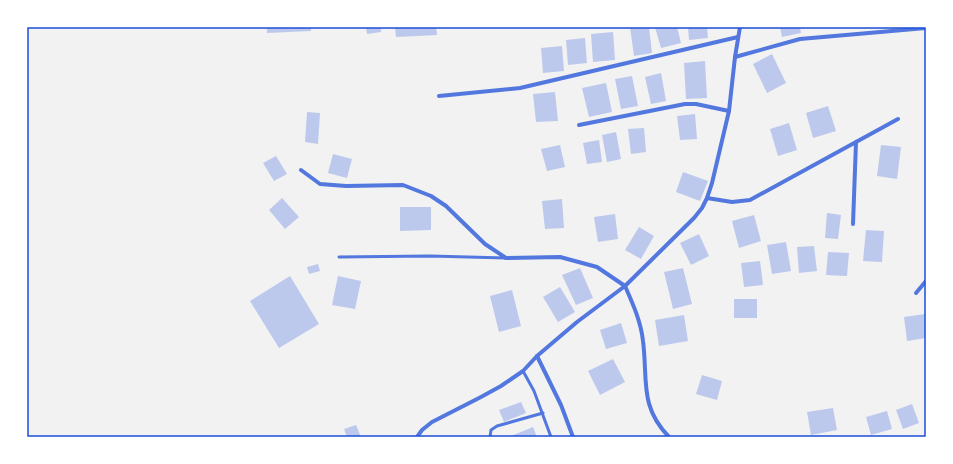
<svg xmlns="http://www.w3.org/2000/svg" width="953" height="464" font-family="'Golos Text',sans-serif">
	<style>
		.building { fill: #bdc9ec }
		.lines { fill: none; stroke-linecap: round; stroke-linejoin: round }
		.service { stroke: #5277de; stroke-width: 3 }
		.minor { stroke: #5277de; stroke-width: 4 }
		.neatline { fill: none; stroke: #1d4ed8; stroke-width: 1.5 }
	</style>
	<rect width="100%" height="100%" fill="#f2f2f2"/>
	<g class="building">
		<polygon points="267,27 311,27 311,31 267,33"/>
		<polygon points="366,27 381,27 381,32 367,34"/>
		<polygon points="395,27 436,27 437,35 396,37"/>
		<polygon points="630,27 649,27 652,53 634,56"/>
		<polygon points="655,27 677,27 681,43 661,48"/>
		<polygon points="688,27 707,27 708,38 689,40"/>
		<polygon points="780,27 800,27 801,33 782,37"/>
		<polygon points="613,32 615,60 593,62 591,34"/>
		<polygon points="585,38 587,63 568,65 566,40"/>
		<polygon points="562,46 564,71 543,73 541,48"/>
		<polygon points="772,54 786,83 767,93 753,64"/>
		<polygon points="705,61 707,98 686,99 684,63"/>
		<polygon points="661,73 666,101 651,104 645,77"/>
		<polygon points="632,76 638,106 621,109 615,79"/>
		<polygon points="606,83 612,112 589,117 582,88"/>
		<polygon points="555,92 558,121 536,122 533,94"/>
		<polygon points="828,106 836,131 813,138 806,113"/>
		<polygon points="307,112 320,113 318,144 305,142"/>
		<polygon points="695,114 697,139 680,140 677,116"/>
		<polygon points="789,123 797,150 778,156 770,129"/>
		<polygon points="644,128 646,152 631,154 628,129"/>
		<polygon points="616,132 621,159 607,162 602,135"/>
		<polygon points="599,140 602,162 587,164 583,143"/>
		<polygon points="560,145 565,167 547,171 541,149"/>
		<polygon points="881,145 901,147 897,179 877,176"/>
		<polygon points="333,154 352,159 347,178 328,173"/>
		<polygon points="276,156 287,174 274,181 263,163"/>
		<polygon points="683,172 708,181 700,201 676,192"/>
		<polygon points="282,198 299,217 285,229 269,210"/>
		<polygon points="562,199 564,228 545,229 542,201"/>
		<polygon points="400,207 431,207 431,230 400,231"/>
		<polygon points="827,213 841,215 838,239 825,238"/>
		<polygon points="615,214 618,239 598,242 594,217"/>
		<polygon points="754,215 761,241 739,248 732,221"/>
		<polygon points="639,227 654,236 641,259 625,250"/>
		<polygon points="866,230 884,231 882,262 863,261"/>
		<polygon points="699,234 709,256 691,265 680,243"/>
		<polygon points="786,242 791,271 772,274 767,245"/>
		<polygon points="814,246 817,271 799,273 797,247"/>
		<polygon points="828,252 849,253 847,276 826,275"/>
		<polygon points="760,261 763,285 744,287 741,263"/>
		<polygon points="318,264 320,271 309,274 307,267"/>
		<polygon points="580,268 593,298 576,305 562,275"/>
		<polygon points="683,268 692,304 673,309 664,272"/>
		<polygon points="290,276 319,324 279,348 250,301"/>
		<polygon points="338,276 361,281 355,309 332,305"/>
		<polygon points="560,287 575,312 558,322 543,297"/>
		<polygon points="512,290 521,326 499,332 490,296"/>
		<rect x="734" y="299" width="23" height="19"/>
		<polygon points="925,314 926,324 926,338 907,341 904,317"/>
		<polygon points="684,315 688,341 659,346 655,320"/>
		<polygon points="621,323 627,343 606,349 600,330"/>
		<polygon points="613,359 625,382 600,395 588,371"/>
		<polygon points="702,375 722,381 717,400 696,394"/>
		<polygon points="521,402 526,413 504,422 499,410"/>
		<polygon points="912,404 919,423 903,429 896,410"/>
		<polygon points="833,408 837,430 811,435 807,412"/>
		<polygon points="887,411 892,429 871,435 866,417"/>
		<polygon points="356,425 361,437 347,437 344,429"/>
		<polygon points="533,427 537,437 511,437 511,436"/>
	</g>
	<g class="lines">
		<g class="service">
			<polyline points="339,257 430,256 506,258"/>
			<polyline points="523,371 534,391 551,437"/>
			<polyline points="490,437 491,430 497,426 543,413"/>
		</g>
		<g class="minor">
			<polyline points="735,57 800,39 926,28"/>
			<polyline points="439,96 520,88 738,37"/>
			<polyline points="579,125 685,104 696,104 729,111"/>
			<polyline points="301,170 320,184 346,186 403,185 431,196 446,206 485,244 506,258 560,257 597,267 625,286"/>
			<polyline points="707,198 732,202 750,200 898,119"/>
			<polyline points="853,224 856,142"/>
			<path d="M625 286C633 304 641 322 643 341 648 380 639 406 669 437"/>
			<polyline points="916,293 926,281"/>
			<polyline points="537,356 561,405 573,437"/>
			<polyline points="417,437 422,430 432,422 481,397 501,386 523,371 537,356 577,322 625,286 694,218 702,208 707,198 712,183 729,111 735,57 740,27"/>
		</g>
	</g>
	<rect width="953" height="464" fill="none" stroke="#ffffff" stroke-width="56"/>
	<rect x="28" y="28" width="897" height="408" class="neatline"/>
</svg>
